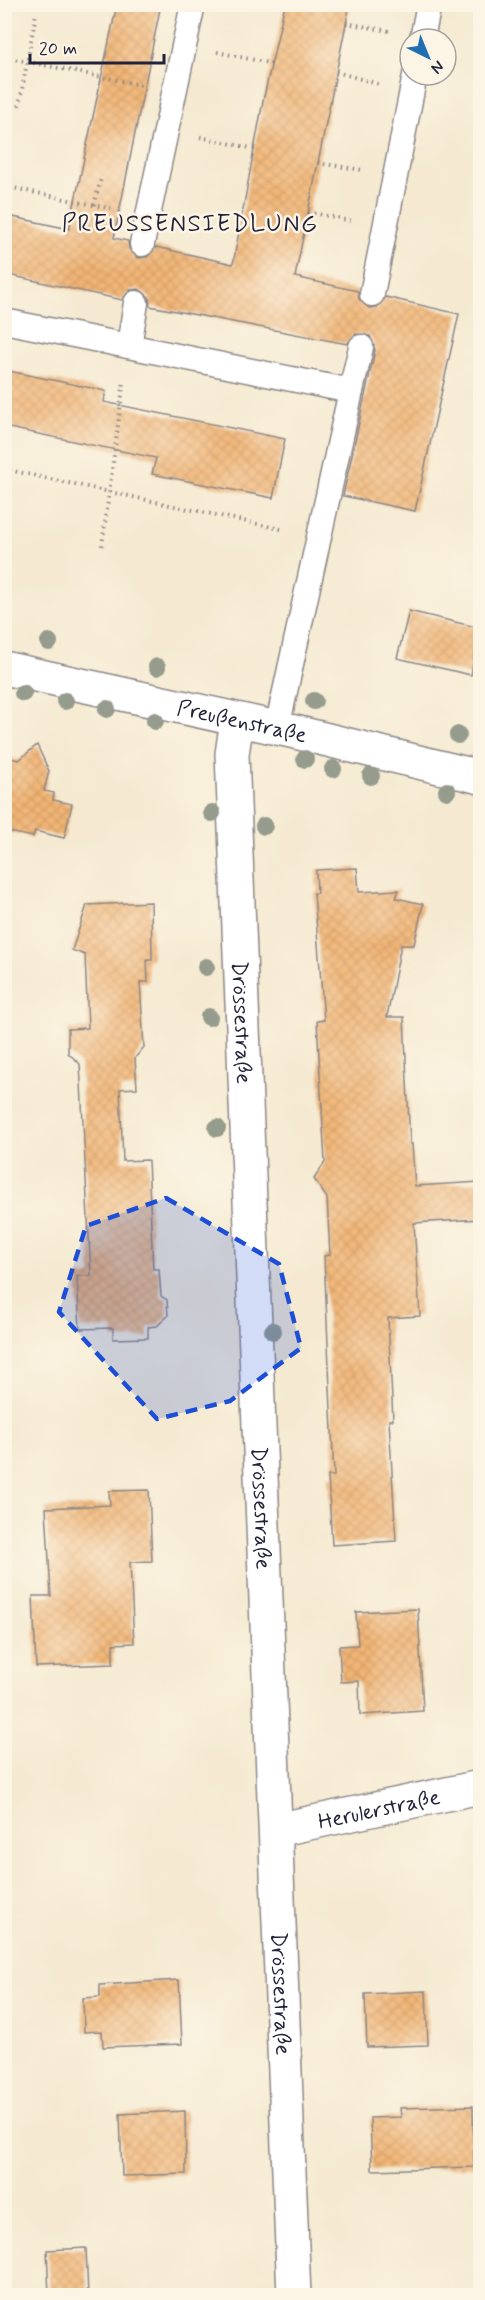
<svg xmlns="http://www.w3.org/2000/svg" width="485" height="2300" font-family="Mynerve,sans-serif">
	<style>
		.building { fill: url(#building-cross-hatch) }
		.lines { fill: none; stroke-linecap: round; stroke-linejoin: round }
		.service-casing { stroke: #8c8686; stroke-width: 27 }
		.minor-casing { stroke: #8c8686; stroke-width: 36 }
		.path { stroke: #8c8686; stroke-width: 4; stroke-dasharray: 1.5 4.5; stroke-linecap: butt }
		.service { stroke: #fff; stroke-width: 24 }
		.minor { stroke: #fff; stroke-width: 33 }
		.tree { fill: #959b8d }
		.marked { fill: #1d4ed8; fill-opacity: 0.2; stroke: #1d4ed8; stroke-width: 4.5; stroke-dasharray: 12 8; stroke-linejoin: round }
		.labels { text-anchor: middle; stroke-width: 5; stroke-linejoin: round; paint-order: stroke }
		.street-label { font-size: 22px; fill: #22223b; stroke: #fcf5e5 }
		.neighbourhood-label { font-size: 24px; letter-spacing: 1.5px; fill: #22223b; stroke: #fcf5e5 }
	</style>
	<defs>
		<pattern id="building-cross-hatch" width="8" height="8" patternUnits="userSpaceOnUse" patternTransform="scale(1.5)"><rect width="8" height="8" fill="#f2b575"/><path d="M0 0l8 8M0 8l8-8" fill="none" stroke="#cf9b66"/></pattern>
	</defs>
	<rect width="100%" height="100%" fill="#fcf5e5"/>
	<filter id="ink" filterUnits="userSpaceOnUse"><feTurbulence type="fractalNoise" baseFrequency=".0167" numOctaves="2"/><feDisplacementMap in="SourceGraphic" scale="12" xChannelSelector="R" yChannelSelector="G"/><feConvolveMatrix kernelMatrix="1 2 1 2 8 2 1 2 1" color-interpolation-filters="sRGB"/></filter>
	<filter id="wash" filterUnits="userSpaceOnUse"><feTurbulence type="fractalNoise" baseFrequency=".008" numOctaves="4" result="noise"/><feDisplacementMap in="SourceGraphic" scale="24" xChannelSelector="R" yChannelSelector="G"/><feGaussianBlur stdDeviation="1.35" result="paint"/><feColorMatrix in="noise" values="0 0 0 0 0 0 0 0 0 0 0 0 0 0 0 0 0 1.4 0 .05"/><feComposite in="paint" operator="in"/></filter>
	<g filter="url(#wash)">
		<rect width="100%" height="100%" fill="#f5ead1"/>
		<g id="blocks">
			<g class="building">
				<polygon points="117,4 161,4 114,238 128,241 129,249 138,258 147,257 156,247 233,264 263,101 285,4 350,4 295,277 358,291 359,299 369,308 377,307 386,297 459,314 415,511 343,496 375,350 370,336 356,334 347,344 150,306 149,297 139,289 130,290 122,300 4,274 4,215 69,229"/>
				<polygon points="4,370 106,391 104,402 285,439 273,498 152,474 156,458 4,427"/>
				<polygon points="409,611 480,628 471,675 397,658"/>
				<polygon points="37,745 49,771 44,791 54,793 53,800 72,804 64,838 35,831 33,837 4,831 4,757 19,760"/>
				<polygon points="357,868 359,892 399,890 396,898 423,904 414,945 401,945 387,1017 404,1017 410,1144 412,1144 415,1186 480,1182 480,1219 414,1223 420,1316 388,1318 393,1420 389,1420 396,1541 332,1545 328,1476 334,1476 324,1256 330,1255 327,1198 314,1179 325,1162 317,1021 324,1020 314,893 317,893 316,870"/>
				<polygon points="151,902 152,960 147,960 148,982 140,982 144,1047 135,1058 137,1088 120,1089 123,1161 148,1160 153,1269 159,1269 161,1296 167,1300 168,1316 157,1326 148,1327 148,1338 113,1339 113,1328 80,1329 77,1276 91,1276 80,1064 68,1053 68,1029 88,1028 85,955 72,950 87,905"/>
				<polygon points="149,1490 152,1561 130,1562 134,1643 113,1644 113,1664 36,1667 33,1596 51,1596 46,1508 110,1505 109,1491"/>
				<polygon points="418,1609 423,1711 360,1715 359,1681 341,1682 339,1646 358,1645 356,1612"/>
				<polygon points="179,1980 182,2044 103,2047 102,2031 84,2032 83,1998 100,1997 100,1985"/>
				<polygon points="426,1991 428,2045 367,2047 365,1994"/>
				<polygon points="473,2106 474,2167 372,2170 370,2118 401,2117 400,2108"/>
				<polygon points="185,2111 186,2174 122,2176 120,2114"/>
				<polygon points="86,2248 88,2295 49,2295 47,2250"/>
			</g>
		</g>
	</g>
	<g filter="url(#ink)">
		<use href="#blocks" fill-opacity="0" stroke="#8c8686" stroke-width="1.5"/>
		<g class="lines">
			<g class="service-casing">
				<g id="service">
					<polyline points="422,39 429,4"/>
					<polyline points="142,244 193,4"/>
					<polyline points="372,294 415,75"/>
					<polyline points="4,321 351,391 277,728"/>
					<polyline points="129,346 136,303"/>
					<polyline points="351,391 361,347"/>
				</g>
			</g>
			<g class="minor-casing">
				<g id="minor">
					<path id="s1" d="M4 668 295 732 480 777"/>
					<path id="s2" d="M237 720 232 754 294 2296"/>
					<path id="s3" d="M276 1830 480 1787"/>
				</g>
			</g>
			<g class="path">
				<polyline points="346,23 389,31"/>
				<polyline points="217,52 273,64"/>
				<polyline points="4,57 141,85"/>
				<polyline points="336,72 379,84"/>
				<polyline points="19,106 36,14"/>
				<polyline points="200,137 255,149"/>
				<polyline points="318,163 362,170"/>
				<polyline points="4,186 112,209"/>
				<polyline points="94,205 101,178"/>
				<polyline points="308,212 352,221"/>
				<polyline points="4,469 285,530"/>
				<polyline points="102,546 124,380"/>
			</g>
			<use href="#service" class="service"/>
			<use href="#minor" class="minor"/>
		</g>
		<g class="tree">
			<circle cx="49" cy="642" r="9"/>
			<circle cx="157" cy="667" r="9"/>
			<circle cx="23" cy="693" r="9"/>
			<circle cx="65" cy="701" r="9"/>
			<circle cx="314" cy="701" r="9"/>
			<circle cx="107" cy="709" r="9"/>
			<circle cx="155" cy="721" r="9"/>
			<circle cx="458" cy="735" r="9"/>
			<circle cx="305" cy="759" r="9"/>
			<circle cx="333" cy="769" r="9"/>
			<circle cx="371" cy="776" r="9"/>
			<circle cx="447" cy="791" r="9"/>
			<circle cx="212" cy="813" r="9"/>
			<circle cx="264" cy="826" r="9"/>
			<circle cx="206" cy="967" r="9"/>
			<circle cx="209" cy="1017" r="9"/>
			<circle cx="217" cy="1128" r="9"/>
			<circle cx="273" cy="1331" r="9"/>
		</g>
	</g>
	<path class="marked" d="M166 1198 279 1264 301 1348 230 1401 157 1419 59 1312 86 1226Z"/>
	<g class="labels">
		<g class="street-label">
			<text dy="8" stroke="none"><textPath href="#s1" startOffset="244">Preußenstraße</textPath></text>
			<text dy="8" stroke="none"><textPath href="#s2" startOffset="303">Drössestraße</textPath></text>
			<text dy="8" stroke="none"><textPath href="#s2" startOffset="789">Drössestraße</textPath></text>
			<text dy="8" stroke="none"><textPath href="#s3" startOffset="105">Herulerstraße</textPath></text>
			<text dy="8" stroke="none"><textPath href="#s2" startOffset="1275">Drössestraße</textPath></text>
		</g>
		<g class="neighbourhood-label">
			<text x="190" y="231">PREUSSENSIEDLUNG</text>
		</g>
	</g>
	<rect width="485" height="2300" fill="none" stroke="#fcf5e5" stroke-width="24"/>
	<g transform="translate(428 57) rotate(137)"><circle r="28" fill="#fcf5e5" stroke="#a5a1a1" stroke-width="1.5"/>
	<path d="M0-4.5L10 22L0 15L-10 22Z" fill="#1f6fb2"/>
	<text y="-9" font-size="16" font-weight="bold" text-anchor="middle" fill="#22223b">N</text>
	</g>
	<path d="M30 54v9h134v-9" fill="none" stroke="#22223b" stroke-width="3"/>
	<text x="39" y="54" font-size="18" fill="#22223b" stroke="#fcf5e5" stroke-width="4.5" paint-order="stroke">20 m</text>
</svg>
